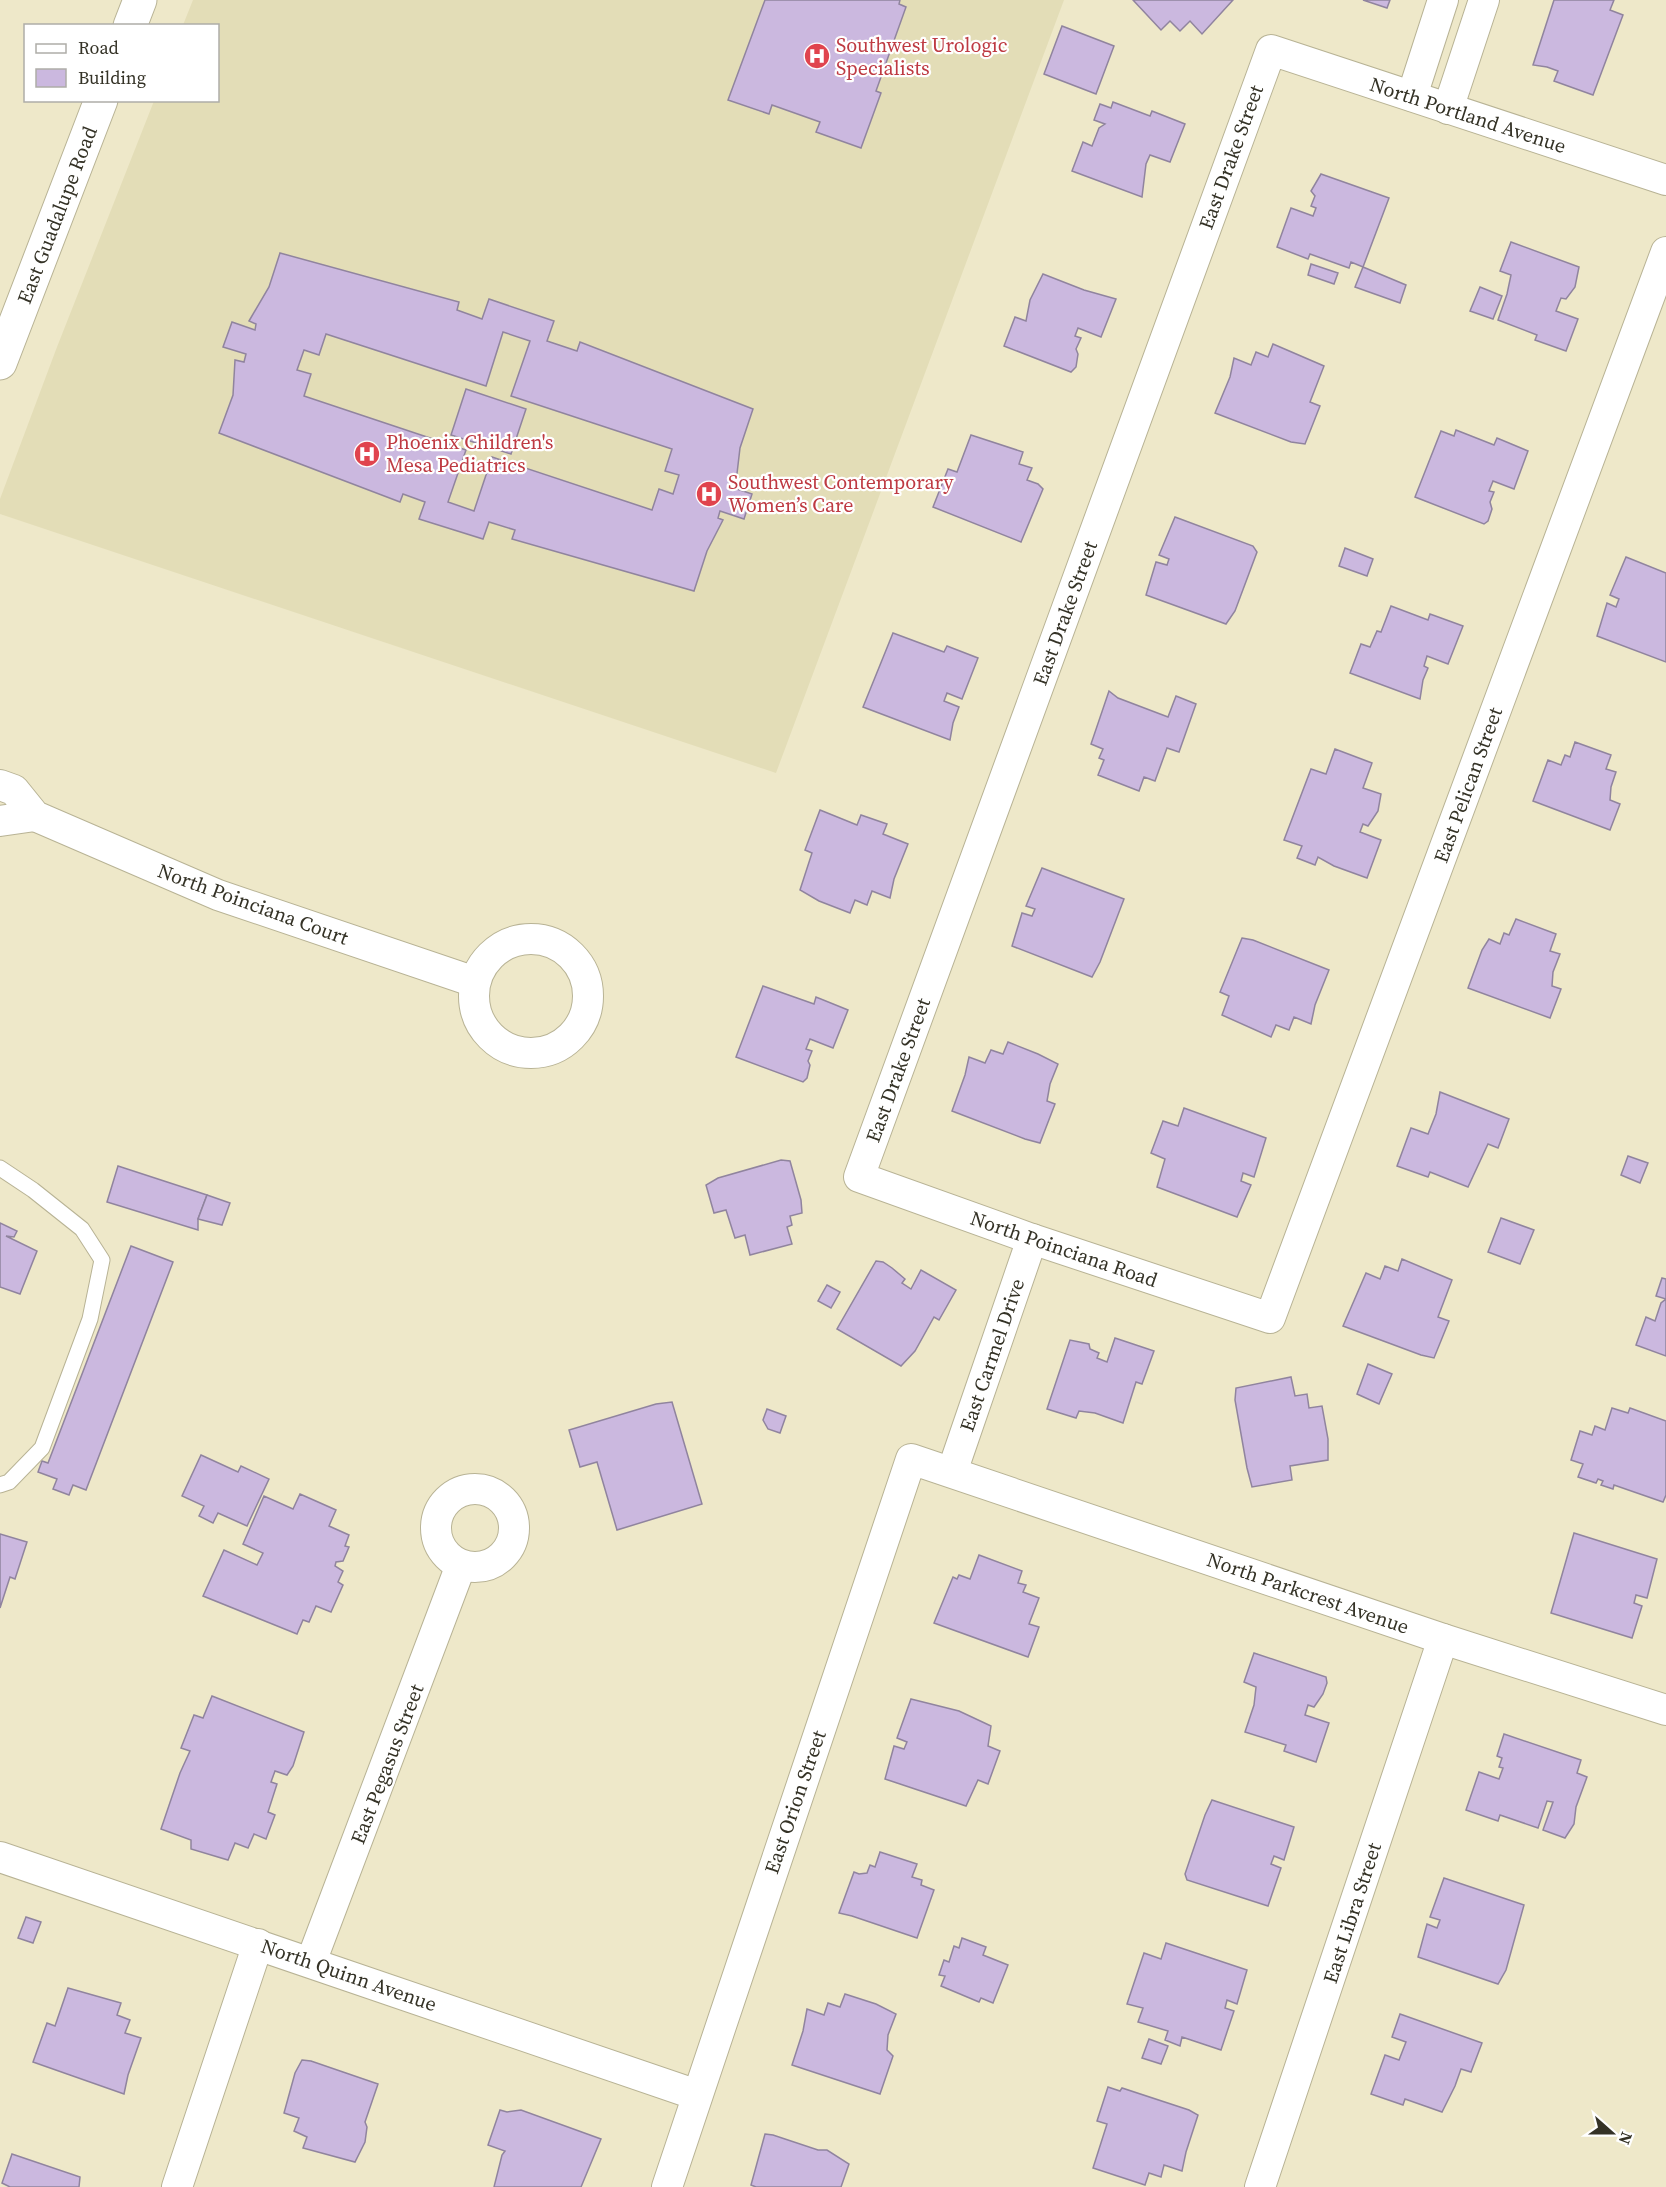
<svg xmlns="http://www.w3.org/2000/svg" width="1666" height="2187" font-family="'Source Serif 4',serif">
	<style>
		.built { fill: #e3ddb7 }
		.building { fill: #cbb8df; stroke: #90849e; stroke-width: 1.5; fill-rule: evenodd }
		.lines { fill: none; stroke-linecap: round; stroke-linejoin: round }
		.service-casing { stroke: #b8b395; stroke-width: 17 }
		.minor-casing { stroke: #b8b395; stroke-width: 32 }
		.secondary-casing { stroke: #b8b395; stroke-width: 35 }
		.service { stroke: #fff; stroke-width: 15 }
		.minor { stroke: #fff; stroke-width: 30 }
		.secondary { stroke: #fff; stroke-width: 33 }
		.labels { text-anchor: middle; stroke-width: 4.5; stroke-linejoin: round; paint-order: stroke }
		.health-label { font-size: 20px; fill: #be3a42; stroke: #fff; text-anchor: start }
		.street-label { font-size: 20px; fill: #343226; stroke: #fff }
	</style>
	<rect width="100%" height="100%" fill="#eee8c9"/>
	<polygon class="built" points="193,0 1064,0 776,773 0,514 0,499 57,347 154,101 218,100 218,26 183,25"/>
	<g class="building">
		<polygon points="765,0 900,0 899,4 906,7 876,91 881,93 861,148 816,132 820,122 772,105 769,114 728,100"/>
		<polygon points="1133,0 1233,0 1202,34 1190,21 1180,31 1170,21 1161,30"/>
		<polygon points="1363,0 1390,0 1387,8"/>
		<polygon points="1554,0 1614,0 1610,10 1623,15 1593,95 1554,81 1558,71 1547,67 1533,65"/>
		<polygon points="1062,26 1114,46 1096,94 1044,74"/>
		<polygon points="1113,102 1150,116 1152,111 1185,124 1170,162 1150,155 1146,164 1142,197 1072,171 1083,142 1092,146 1099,128 1105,124 1094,120 1100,104 1111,108"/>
		<polygon points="1321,174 1389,198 1363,267 1351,262 1349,268 1310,254 1308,259 1277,247 1291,208 1313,216 1316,208 1311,206 1315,196 1311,191"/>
		<polygon points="1511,242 1579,267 1575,287 1566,299 1561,298 1556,311 1578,319 1566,351 1535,340 1537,335 1498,320 1507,294 1511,275 1500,271"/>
		<path d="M280 253 459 302 457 310 482 319 489 299 554 321 547 341 577 351 580 342 753 409 740 448 736 482 730 480 728 486 752 494 744 519 720 511 718 518 723 520 707 551 694 591 512 539 515 530 489 522 483 539 419 519 425 502 403 494 400 502 219 433 233 395 235 360 244 362 246 354 223 347 232 322 255 330 256 324 249 321 269 287ZM503 332 530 341 511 396 672 449 665 471 679 475 673 494 659 489 652 510 492 457 474 511 448 502 466 450 304 396 311 374 297 370 304 350 319 355 326 334 486 386Z"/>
		<polygon points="1311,264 1338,273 1334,284 1308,275"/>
		<polygon points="1363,267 1406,285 1400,303 1355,287"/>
		<polygon points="1043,274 1084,290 1116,299 1101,337 1078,328 1075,336 1081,338 1076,349 1078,354 1076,367 1071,372 1004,346 1015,317 1026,321 1030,300"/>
		<polygon points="1480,287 1502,296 1493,319 1470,311"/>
		<polygon points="1273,344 1324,366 1310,402 1320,406 1305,444 1291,442 1215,413 1230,377 1234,358 1251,365 1256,352 1268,357"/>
		<polygon points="466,389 526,409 511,454 451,435"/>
		<polygon points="1456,430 1494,445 1497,438 1528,451 1514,489 1493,481 1489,491 1494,492 1490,502 1492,509 1488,521 1484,524 1415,497 1441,431 1454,436"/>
		<polygon points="971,435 1023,452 1019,464 1032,468 1027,480 1038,484 1043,489 1021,542 933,507 948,469 957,472"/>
		<polygon points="1175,517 1253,546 1257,552 1235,611 1226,624 1146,595 1156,562 1167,565 1169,559 1159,555"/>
		<polygon points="1345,548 1373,559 1367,576 1339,566"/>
		<polygon points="1626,557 1666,573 1666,662 1597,636 1607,603 1616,607 1619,599 1610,595"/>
		<polygon points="1391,606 1428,620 1430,614 1463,626 1448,664 1427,656 1424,666 1428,668 1423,680 1420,699 1350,673 1361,644 1370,647 1377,631 1381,632"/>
		<polygon points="893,633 944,652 947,646 978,658 962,699 947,693 944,701 959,707 953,723 950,740 863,707"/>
		<polygon points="1109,691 1118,698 1168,717 1176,696 1196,704 1179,752 1167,748 1155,781 1144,777 1139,791 1098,775 1104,760 1099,758 1103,749 1091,744"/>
		<polygon points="1575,742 1611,755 1606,769 1616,772 1611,787 1610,800 1620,804 1610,830 1533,801 1548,760 1561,765 1565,755 1570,757"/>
		<polygon points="1335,749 1372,763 1363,788 1381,794 1378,811 1368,826 1363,824 1360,832 1381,840 1367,878 1334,866 1318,857 1315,865 1297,858 1302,846 1284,840 1311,769 1326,774"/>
		<polygon points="820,810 857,825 861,815 887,824 883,834 908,844 894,879 890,898 872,891 867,905 855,900 850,913 819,901 800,890 812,853 805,850"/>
		<polygon points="1042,868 1124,899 1100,962 1092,977 1012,946 1022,913 1032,916 1035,909 1026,906"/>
		<polygon points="1516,919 1556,934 1550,951 1560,954 1553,972 1552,986 1561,989 1550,1018 1468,988 1482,950 1489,939 1500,944 1504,933 1509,935"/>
		<polygon points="1242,938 1253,940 1329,970 1315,1005 1311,1024 1294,1017 1289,1030 1276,1025 1271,1037 1222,1015 1229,996 1220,992"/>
		<polygon points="763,986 814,1004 816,997 848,1010 833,1048 810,1039 806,1049 812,1051 808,1061 810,1065 807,1078 803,1082 736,1057"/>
		<polygon points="1008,1042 1038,1054 1058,1064 1050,1084 1047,1101 1055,1104 1040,1143 1025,1139 952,1111 965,1075 969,1057 985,1063 991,1050 1003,1054"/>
		<polygon points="1440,1092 1509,1119 1498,1148 1488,1144 1468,1187 1430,1172 1428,1177 1397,1166 1411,1128 1428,1134 1436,1114"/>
		<polygon points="1184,1108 1266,1138 1254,1177 1243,1173 1241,1181 1251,1185 1237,1217 1157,1187 1165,1159 1151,1153 1163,1121 1178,1126"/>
		<polygon points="1628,1156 1648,1163 1640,1183 1621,1175"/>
		<polygon points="781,1160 790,1161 801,1200 802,1213 790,1216 792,1225 787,1227 792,1244 750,1255 745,1235 735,1238 726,1210 714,1213 706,1185 718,1178"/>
		<polygon points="118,1166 207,1195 198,1219 198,1230 107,1202"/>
		<polygon points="207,1195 230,1203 222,1225 198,1219"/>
		<polygon points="1501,1218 1534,1230 1520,1264 1488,1252"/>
		<polygon points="0,1223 17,1231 14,1237 6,1236 37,1251 20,1294 0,1287"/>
		<polygon points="131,1246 173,1262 86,1490 73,1485 69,1495 53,1489 57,1479 38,1472 42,1461 48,1463"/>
		<polygon points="1402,1259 1452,1280 1438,1317 1449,1321 1434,1358 1421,1355 1343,1326 1366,1273 1380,1279 1385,1266 1398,1271"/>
		<polygon points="876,1261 883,1262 892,1268 905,1279 902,1283 911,1289 921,1270 956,1290 939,1320 934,1317 915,1351 901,1366 837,1329"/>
		<polygon points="1662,1278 1666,1279 1666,1299 1656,1296"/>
		<polygon points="827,1285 840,1292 831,1308 818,1301"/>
		<polygon points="1666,1299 1666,1356 1636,1345 1646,1317 1655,1321 1661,1303"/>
		<polygon points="1115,1338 1154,1351 1142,1384 1136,1382 1123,1423 1095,1413 1079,1411 1076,1418 1047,1409 1070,1340 1089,1344 1090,1349 1099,1353 1097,1358 1107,1362"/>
		<polygon points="1368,1364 1392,1374 1379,1404 1357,1394"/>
		<polygon points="1291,1377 1295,1396 1307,1394 1309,1408 1322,1406 1328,1439 1328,1460 1290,1466 1292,1480 1252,1487 1247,1468 1235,1400 1236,1388"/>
		<polygon points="672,1402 702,1504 617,1530 597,1462 580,1467 569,1430 656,1404"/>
		<polygon points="1612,1408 1628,1413 1630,1408 1666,1421 1666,1495 1663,1502 1614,1485 1613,1489 1601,1485 1603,1481 1598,1479 1596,1483 1578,1477 1583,1464 1571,1460 1580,1431 1592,1435 1595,1426 1605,1430"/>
		<polygon points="767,1409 786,1416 780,1433 768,1429 763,1420"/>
		<polygon points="201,1455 238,1472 241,1466 269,1479 247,1526 218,1513 213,1523 199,1516 204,1506 182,1496"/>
		<polygon points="300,1494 336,1510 329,1526 349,1535 345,1546 349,1547 343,1561 336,1562 335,1566 343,1571 338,1582 343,1585 331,1612 316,1606 309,1622 303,1620 297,1634 203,1596 224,1550 257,1565 263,1553 243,1544 264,1496 293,1509"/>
		<polygon points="1574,1533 1657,1559 1647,1598 1636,1595 1634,1603 1642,1606 1632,1638 1551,1613"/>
		<polygon points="0,1534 27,1542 15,1579 10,1577 0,1608"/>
		<polygon points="979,1555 1022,1571 1018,1583 1026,1585 1023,1592 1039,1598 1029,1624 1039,1627 1028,1657 934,1623 953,1577 957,1579 959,1575 970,1579"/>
		<polygon points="1254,1653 1326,1677 1327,1683 1323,1694 1314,1707 1308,1705 1305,1715 1329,1723 1316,1762 1284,1751 1286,1745 1245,1732 1254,1705 1256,1687 1244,1682"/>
		<polygon points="212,1696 304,1732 293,1766 287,1775 275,1771 271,1782 277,1784 268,1812 275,1815 266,1839 254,1834 248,1848 235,1843 228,1860 191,1849 191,1840 161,1829 180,1773 190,1751 181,1748 194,1715 203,1718"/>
		<polygon points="911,1699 959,1711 991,1726 988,1746 1000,1751 988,1784 978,1780 966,1806 885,1779 894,1746 904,1749 907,1742 897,1738"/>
		<polygon points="1504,1734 1581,1760 1577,1773 1587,1777 1576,1807 1574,1824 1565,1838 1543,1830 1553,1802 1547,1801 1538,1828 1500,1815 1498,1821 1466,1810 1479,1772 1499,1779 1503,1768 1499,1767 1502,1758 1497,1756"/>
		<polygon points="1212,1800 1294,1827 1284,1860 1274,1856 1271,1864 1281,1868 1268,1906 1187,1880 1185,1874 1205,1815"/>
		<polygon points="880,1852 917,1864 912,1877 922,1880 921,1885 934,1890 917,1938 852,1916 839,1913 854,1872 859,1874 867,1873 870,1865 875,1867"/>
		<polygon points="1444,1878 1524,1905 1506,1970 1498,1984 1418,1957 1427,1924 1437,1928 1440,1920 1430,1917"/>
		<polygon points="26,1917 41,1922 33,1943 18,1938"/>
		<polygon points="962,1938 986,1947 983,1955 1008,1965 993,2003 981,1998 979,2002 941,1986 945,1976 939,1975 944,1960 949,1962 954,1946 959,1948"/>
		<polygon points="1166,1943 1247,1970 1237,2004 1227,2000 1225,2008 1234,2011 1221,2050 1182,2037 1180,2046 1165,2040 1168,2031 1138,2022 1143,2008 1127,2004 1144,1953 1161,1959"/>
		<polygon points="68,1988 121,2003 117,2015 130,2020 125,2033 141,2038 128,2075 124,2094 33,2062 47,2023 55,2026"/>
		<polygon points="845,1994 876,2004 896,2014 888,2035 887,2050 893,2056 880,2094 792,2065 803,2031 807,2009 824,2015 828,2003 840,2007"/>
		<polygon points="1400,2014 1482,2043 1471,2072 1461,2069 1455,2086 1442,2112 1405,2099 1403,2105 1371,2094 1385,2055 1399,2060 1406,2042 1392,2037"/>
		<polygon points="1149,2039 1168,2046 1161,2064 1142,2058"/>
		<polygon points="302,2060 311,2061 378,2084 365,2122 367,2127 365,2142 355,2162 303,2148 307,2137 294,2131 299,2118 284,2113 295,2073"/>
		<polygon points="1108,2087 1120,2091 1122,2088 1189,2110 1198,2115 1186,2152 1182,2171 1164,2165 1161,2177 1149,2173 1145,2185 1093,2168 1107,2124 1097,2121"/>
		<polygon points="500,2110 507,2112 521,2110 601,2139 581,2187 494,2187 502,2155 505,2151 488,2145"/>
		<polygon points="765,2134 773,2135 818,2150 827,2150 849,2164 841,2187 756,2187 751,2185"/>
		<polygon points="12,2154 80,2177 79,2187 10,2187 2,2183"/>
	</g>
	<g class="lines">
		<g class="service-casing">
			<polyline id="service" points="0,1168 33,1190 82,1229 102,1260 90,1319 42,1448 9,1482 0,1485"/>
		</g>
		<g class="minor-casing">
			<g id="minor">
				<polyline points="1412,96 1443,0"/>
				<polyline points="1448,109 1484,0"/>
				<polyline points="1666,180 1271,50 859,1177 1032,1239 1270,1318 1666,252"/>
				<polyline points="0,785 14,790 35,816 218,895 475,982"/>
				<polyline points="0,821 35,816"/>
				<circle cx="531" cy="996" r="57"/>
				<polyline points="952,1472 1032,1239"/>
				<circle cx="475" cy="1528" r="39"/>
				<polyline points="0,1857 697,2095"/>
				<polyline points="311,1962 461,1565"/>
				<polyline points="177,2187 258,1944"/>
				<polyline points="667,2187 911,1459 1443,1639 1666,1710"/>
				<polyline points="1260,2187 1443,1639"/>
			</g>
		</g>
		<g class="secondary-casing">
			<g id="secondary">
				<polyline points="130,26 140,0"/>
				<polyline points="0,363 101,100"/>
			</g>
		</g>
		<use href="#service" class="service"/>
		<use href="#minor" class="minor"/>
		<use href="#secondary" class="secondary"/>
	</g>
	<defs>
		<g id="hospital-disc" transform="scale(1.35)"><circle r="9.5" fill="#e0444e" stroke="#fff"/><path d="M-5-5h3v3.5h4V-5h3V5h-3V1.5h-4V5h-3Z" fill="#fff"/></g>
	</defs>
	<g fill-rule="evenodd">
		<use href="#hospital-disc" x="817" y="56"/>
		<use href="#hospital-disc" x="367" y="454"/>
		<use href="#hospital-disc" x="709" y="494"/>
	</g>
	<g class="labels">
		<g class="health-label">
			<text x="836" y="52">Southwest Urologic<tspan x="836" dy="23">Specialists</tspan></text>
			<text x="386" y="449">Phoenix Children's<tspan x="386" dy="23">Mesa Pediatrics</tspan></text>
			<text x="728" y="489">Southwest Contemporary<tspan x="728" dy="23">Women’s Care</tspan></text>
		</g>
		<g class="street-label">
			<text transform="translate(1468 115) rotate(18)" y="7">North Portland Avenue</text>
			<text transform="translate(1231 157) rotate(-70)" y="7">East Drake Street</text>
			<text transform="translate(57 215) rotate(-69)" y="7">East Guadalupe Road</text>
			<text transform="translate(1065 613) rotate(-70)" y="7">East Drake Street</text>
			<text transform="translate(1468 785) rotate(-70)" y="7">East Pelican Street</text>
			<text transform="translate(253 904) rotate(20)" y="7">North Poinciana Court</text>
			<text transform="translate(898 1070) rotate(-70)" y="7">East Drake Street</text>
			<text transform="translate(1064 1249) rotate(19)" y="7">North Poinciana Road</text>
			<text transform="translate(992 1355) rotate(-71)" y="7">East Carmel Drive</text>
			<text transform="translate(1308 1593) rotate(19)" y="7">North Parkcrest Avenue</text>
			<text transform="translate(387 1764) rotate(-69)" y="7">East Pegasus Street</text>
			<text transform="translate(795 1802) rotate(-71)" y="7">East Orion Street</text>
			<text transform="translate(1352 1913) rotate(-72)" y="7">East Libra Street</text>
			<text transform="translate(349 1975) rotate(19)" y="7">North Quinn Avenue</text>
		</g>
	</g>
	<rect x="24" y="24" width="195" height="78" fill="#ffffff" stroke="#aeada8" stroke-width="1.5"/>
	<rect x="36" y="44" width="30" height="9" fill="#ffffff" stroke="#aeada8" stroke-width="1.5"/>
	<text x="78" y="54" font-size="18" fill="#343226">Road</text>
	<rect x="36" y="69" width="30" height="18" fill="#cbb8df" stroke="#aeada8" stroke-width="1.5"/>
	<text x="78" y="84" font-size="18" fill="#343226">Building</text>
	<g transform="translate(1612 2133) rotate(111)" stroke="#ffffff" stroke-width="4.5" paint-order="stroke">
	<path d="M0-4.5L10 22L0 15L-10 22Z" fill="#343226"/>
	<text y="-9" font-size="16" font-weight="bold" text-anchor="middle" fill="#343226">N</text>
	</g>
</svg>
